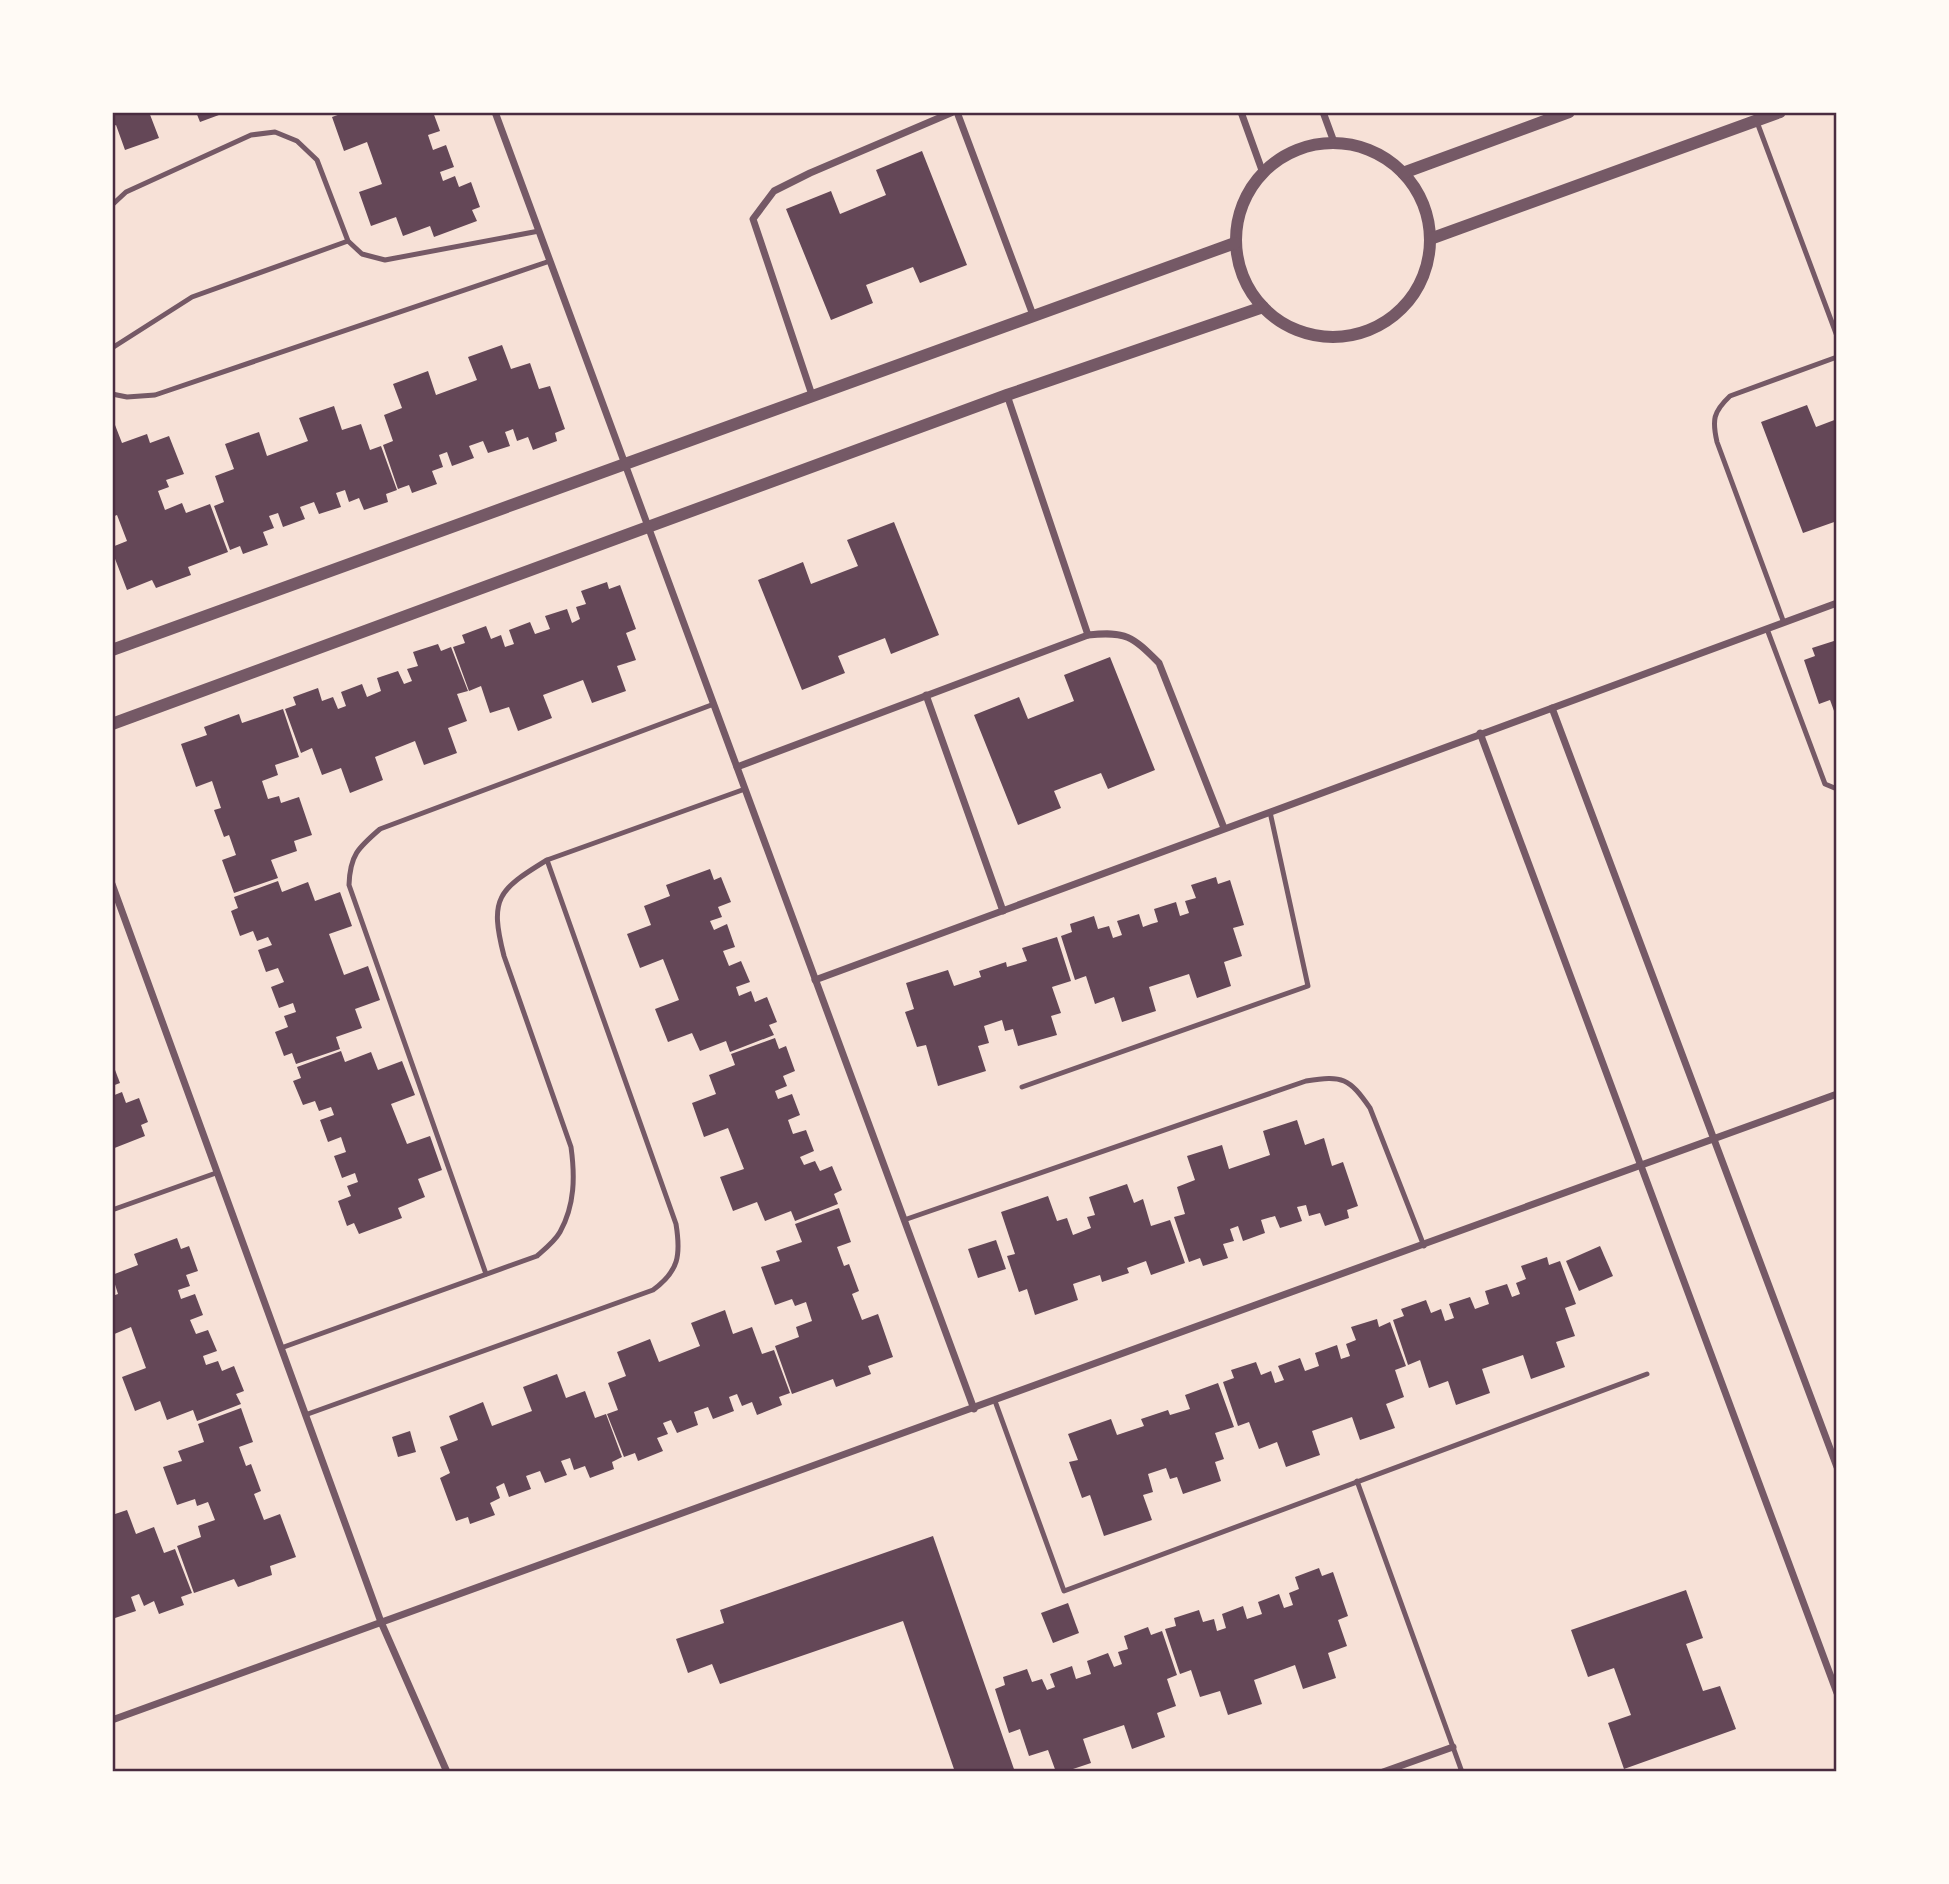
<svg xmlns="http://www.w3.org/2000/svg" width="1949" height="1884" font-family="'Sofia Sans Condensed',sans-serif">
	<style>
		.building { fill: #644757 }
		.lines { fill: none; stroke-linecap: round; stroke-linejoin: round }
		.service { stroke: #755966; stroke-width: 5 }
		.minor { stroke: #755966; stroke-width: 7 }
		.tertiary { stroke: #755966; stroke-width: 12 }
		.neatline { fill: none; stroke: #4a2c40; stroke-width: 2.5 }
	</style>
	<rect width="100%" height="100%" fill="#f7e1d7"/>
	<g class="building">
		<polygon points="112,112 149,112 159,138 125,150 116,125 112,127"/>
		<polygon points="196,112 227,112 200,122"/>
		<polygon points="346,112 418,112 419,114 433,112 440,131 428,135 433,150 446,145 454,167 440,172 443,181 455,176 459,187 471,182 480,207 472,210 477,221 434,237 430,226 403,236 396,217 371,226 359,192 382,184 367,142 344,151 332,117"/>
		<polygon points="922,151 967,265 920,283 913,267 866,285 873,303 831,320 786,209 831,191 840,214 886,195 876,170"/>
		<polygon points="502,345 511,369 530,363 539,389 550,386 565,429 555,433 557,441 533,450 528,437 517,441 513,429 505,432 510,446 488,453 483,441 469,446 474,458 452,466 447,452 439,455 443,467 432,471 437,484 412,493 409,485 398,489 383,445 393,441 384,415 402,408 393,384 428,371 436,395 477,380 468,357"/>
		<polygon points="1807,405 1816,427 1837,419 1837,521 1803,533 1761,422"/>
		<polygon points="334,406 342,430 361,424 370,450 381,446 397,490 386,494 388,502 364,510 359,498 349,502 345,490 336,493 341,507 319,514 314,502 300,507 305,519 283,527 278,513 269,516 274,528 263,532 268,545 243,554 240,546 230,550 214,506 224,502 215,476 234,469 225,444 259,432 267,456 308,441 299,418"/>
		<polygon points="115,425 122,443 147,434 150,443 169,436 184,474 166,480 169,487 158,491 165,510 182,503 186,513 210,504 228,552 188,567 191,575 156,588 152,580 127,590 112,551 112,547 127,541 117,515 112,517 112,426"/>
		<polygon points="894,522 939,635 891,654 885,638 838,656 845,673 802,690 758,580 803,562 811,584 858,566 847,540"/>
		<polygon points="607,582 609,589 620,585 636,629 626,633 636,660 617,666 626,691 592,703 583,680 543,695 552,718 518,731 509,707 490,713 481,686 469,691 453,647 465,643 462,635 486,626 491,639 501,635 505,647 514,644 509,630 530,622 535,634 550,629 545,616 567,609 572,623 580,619 576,607 586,604 581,591"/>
		<polygon points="1837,640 1837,719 1830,700 1819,704 1804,660 1815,656 1812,648"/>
		<polygon points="438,644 441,651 451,647 468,691 457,694 467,721 448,728 457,753 424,765 415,741 375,757 383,780 350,793 341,768 322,775 312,748 301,753 285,709 296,705 293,697 318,688 322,701 333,697 338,709 346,706 341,692 362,684 367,697 381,691 377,678 398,671 404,684 412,681 407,669 418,666 413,652"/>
		<polygon points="1110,657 1155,770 1108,789 1101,773 1077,782 1054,791 1061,808 1018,825 974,715 1019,697 1028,719 1074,701 1064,675"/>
		<polygon points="283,709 299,757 275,765 278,775 262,781 268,799 279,796 281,803 299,797 312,835 294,841 297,851 271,860 278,878 234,893 222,860 236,855 229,835 224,837 214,810 221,808 212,781 196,787 181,744 207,735 204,727 239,714 242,723"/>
		<polygon points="710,869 714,880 721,877 731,902 718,907 722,917 710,921 714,930 727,924 735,947 723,951 729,966 741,961 750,982 736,987 739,996 751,991 755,1002 767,997 777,1022 769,1025 774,1035 730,1052 726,1041 700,1051 692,1033 668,1042 655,1009 679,1000 663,959 640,968 627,934 651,925 644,906 670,896 666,885"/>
		<polygon points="1216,877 1218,884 1230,880 1244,925 1233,928 1242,956 1224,962 1231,986 1197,998 1189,974 1149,987 1156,1011 1122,1022 1114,997 1095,1004 1086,976 1075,980 1061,936 1072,932 1070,924 1094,916 1098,929 1109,926 1113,938 1122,935 1117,921 1139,914 1143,927 1151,924 1158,922 1154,909 1176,902 1180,916 1189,913 1185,901 1196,898 1191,885"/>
		<polygon points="278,881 282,892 308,882 315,901 340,892 352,926 329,934 344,975 368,966 380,1000 355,1009 362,1028 336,1037 340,1049 296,1064 292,1053 284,1056 275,1032 288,1027 284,1016 296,1012 293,1003 279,1008 271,987 284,982 278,968 266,972 258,950 272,945 268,937 257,941 253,931 240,936 231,911 238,908 234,897"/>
		<polygon points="1057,937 1071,981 1052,987 1061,1013 1051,1016 1057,1035 1018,1046 1013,1029 1005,1031 1002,1020 984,1026 989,1043 978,1046 986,1071 938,1086 926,1045 917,1047 905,1012 914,1009 906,983 948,970 954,986 981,977 979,971 1006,962 1007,967 1027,961 1022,948"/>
		<polygon points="775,1038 779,1049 786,1046 795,1071 783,1076 787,1086 775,1091 778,1099 792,1094 800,1115 788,1120 793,1134 806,1130 814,1151 800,1157 804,1165 815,1161 820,1171 832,1166 842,1190 834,1194 838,1204 795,1221 791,1211 765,1221 757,1202 733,1211 720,1177 744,1169 728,1128 704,1137 692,1103 716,1094 709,1075 735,1065 731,1054"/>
		<polygon points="341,1051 345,1062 371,1052 378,1070 402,1061 415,1095 391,1104 407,1144 430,1136 442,1170 418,1179 425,1197 398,1208 402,1218 359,1234 354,1223 347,1226 338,1201 351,1196 347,1186 358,1182 355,1173 342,1178 334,1156 346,1152 341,1137 328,1142 320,1120 334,1115 331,1107 319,1111 315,1101 303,1105 293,1081 301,1078 297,1067"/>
		<polygon points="112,1062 120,1083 112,1086"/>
		<polygon points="122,1092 126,1103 139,1098 148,1122 141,1125 145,1136 112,1149 112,1096"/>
		<polygon points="1297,1120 1305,1145 1324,1138 1332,1166 1343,1162 1358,1206 1347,1210 1349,1218 1325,1226 1320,1213 1309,1216 1306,1205 1297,1207 1302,1221 1280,1228 1275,1216 1261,1220 1265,1233 1243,1241 1238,1226 1230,1229 1234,1241 1223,1244 1228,1258 1203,1266 1200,1258 1189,1262 1174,1217 1185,1214 1177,1187 1195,1180 1187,1156 1222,1145 1229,1169 1270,1155 1263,1131"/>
		<polygon points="1127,1184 1134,1203 1143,1199 1151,1226 1170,1220 1185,1263 1151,1275 1146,1261 1127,1268 1129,1273 1102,1282 1100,1275 1073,1284 1078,1300 1035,1315 1027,1289 1019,1292 1007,1256 1015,1254 1001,1212 1048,1196 1057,1221 1067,1218 1073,1235 1091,1228 1087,1217 1095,1215 1089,1197"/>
		<polygon points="839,1208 851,1242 837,1247 844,1266 849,1264 859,1291 852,1294 862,1320 878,1314 893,1357 868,1366 871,1374 836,1387 833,1379 792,1394 775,1346 799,1337 796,1327 812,1321 806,1302 795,1306 792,1299 775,1305 761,1267 780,1261 776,1251 802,1242 795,1224"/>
		<polygon points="177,1238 181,1249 189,1246 198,1271 186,1275 190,1286 178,1290 181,1299 195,1294 203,1315 190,1320 196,1334 208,1330 217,1351 203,1356 206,1365 218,1361 222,1371 234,1366 244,1391 236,1394 241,1404 197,1421 193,1410 167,1420 160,1401 135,1411 122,1377 146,1368 131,1327 112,1335 112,1296 118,1294 112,1275 138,1265 134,1254"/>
		<polygon points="996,1240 1006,1269 978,1278 968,1249"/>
		<polygon points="1600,1246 1613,1276 1579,1291 1566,1261"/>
		<polygon points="1547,1257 1549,1265 1560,1261 1576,1304 1565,1308 1575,1336 1556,1342 1565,1367 1531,1379 1523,1355 1482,1369 1490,1393 1456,1405 1448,1381 1429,1388 1420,1360 1408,1365 1393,1320 1404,1316 1401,1309 1426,1300 1431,1313 1441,1309 1445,1321 1454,1318 1449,1304 1470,1297 1475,1309 1489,1304 1485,1291 1507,1284 1512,1297 1520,1294 1516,1283 1526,1279 1521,1266"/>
		<polygon points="725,1310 733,1334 752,1327 762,1354 774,1350 790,1393 779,1397 782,1405 757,1415 752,1402 742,1406 737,1394 729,1397 734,1411 713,1419 708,1407 694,1412 698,1425 677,1433 671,1420 663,1423 668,1434 657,1438 663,1451 638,1461 635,1453 624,1457 607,1414 618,1410 608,1383 626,1376 617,1352 650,1339 659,1362 700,1346 691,1323"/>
		<polygon points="1377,1319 1379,1327 1390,1322 1406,1366 1395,1370 1404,1397 1386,1404 1395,1428 1360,1440 1352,1417 1312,1431 1320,1455 1286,1467 1277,1442 1259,1449 1249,1422 1238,1426 1223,1382 1234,1378 1231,1370 1256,1362 1261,1375 1271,1371 1275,1383 1284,1380 1278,1366 1300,1358 1305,1371 1319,1366 1315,1353 1337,1345 1341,1359 1350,1356 1346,1344 1356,1340 1351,1327"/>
		<polygon points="557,1374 566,1398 585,1391 595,1418 606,1414 622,1457 612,1462 614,1469 590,1478 585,1466 574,1470 570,1458 561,1461 567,1475 545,1483 540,1471 526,1476 531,1489 509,1497 504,1483 496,1487 500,1498 490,1503 495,1515 470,1524 468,1517 456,1521 440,1478 450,1473 440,1447 458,1440 449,1416 483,1402 492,1426 532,1411 523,1387"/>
		<polygon points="1218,1383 1234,1427 1215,1433 1224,1459 1215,1462 1221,1481 1183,1494 1177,1477 1170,1479 1166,1468 1148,1474 1153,1492 1143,1495 1152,1520 1104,1536 1090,1495 1082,1498 1069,1462 1078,1460 1068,1434 1111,1419 1117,1435 1144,1426 1141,1419 1168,1410 1170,1415 1190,1409 1185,1395"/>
		<polygon points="241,1408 253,1442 239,1447 246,1466 251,1464 261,1491 254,1494 264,1520 280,1514 296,1557 270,1566 272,1575 238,1587 234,1579 194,1593 177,1546 201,1537 198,1526 215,1520 208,1502 197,1506 195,1499 177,1505 163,1467 182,1461 178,1451 204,1442 198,1424"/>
		<polygon points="410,1431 416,1452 398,1457 392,1437"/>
		<polygon points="127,1510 136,1534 154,1527 164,1553 175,1549 192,1593 181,1597 184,1605 159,1614 154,1601 144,1606 139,1594 131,1597 136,1611 115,1618 112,1612 112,1515"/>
		<polygon points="933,1536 1015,1772 955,1772 903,1621 720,1684 712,1664 688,1673 676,1639 724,1623 720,1610"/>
		<polygon points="1319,1568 1322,1576 1333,1572 1348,1616 1338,1620 1347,1646 1328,1653 1336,1678 1303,1689 1295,1665 1254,1680 1262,1704 1228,1715 1220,1691 1200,1697 1191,1670 1180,1674 1165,1629 1176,1626 1174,1618 1199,1610 1203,1622 1214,1619 1217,1631 1226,1628 1222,1614 1243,1606 1247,1619 1262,1614 1258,1602 1279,1594 1284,1608 1293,1605 1289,1593 1299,1589 1295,1577"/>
		<polygon points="1686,1590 1703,1638 1686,1644 1703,1691 1720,1686 1736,1729 1624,1769 1608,1723 1631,1715 1614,1668 1588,1677 1571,1630"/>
		<polygon points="1068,1603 1079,1633 1053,1643 1041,1613"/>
		<polygon points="1148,1627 1151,1635 1162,1631 1177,1675 1167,1679 1176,1706 1157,1713 1165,1737 1132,1749 1124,1725 1083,1739 1091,1763 1064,1772 1056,1772 1048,1750 1029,1756 1020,1729 1009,1733 995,1689 1005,1685 1003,1677 1027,1669 1032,1682 1042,1679 1047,1690 1055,1687 1050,1674 1072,1666 1076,1679 1091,1674 1087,1661 1108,1653 1114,1667 1122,1664 1118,1652 1128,1649 1124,1636"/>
	</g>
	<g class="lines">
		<g class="service">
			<polyline points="1757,122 1837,336"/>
			<polyline points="112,205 126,192 251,135 275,132 297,141 317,160 348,241 362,254 385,260 539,231"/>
			<polyline points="112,348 192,297 348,241"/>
			<polyline points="112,394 127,397 155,395 550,261"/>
			<path d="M1784 623 1717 442C1712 420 1713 412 1730 396L1837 357"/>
			<polyline points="1767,629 1825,784 1837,789"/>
			<polyline points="1022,1087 1308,986 1270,812"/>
			<polyline points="112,1210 216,1173"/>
			<path d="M904 1220 1306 1081C1343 1075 1349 1078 1370 1108L1424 1246"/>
			<path d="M486 1274 349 885C350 855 358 848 380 829L714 704"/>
			<path d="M281 1348 537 1256C545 1249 555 1241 560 1232 575 1205 575 1176 571 1147L504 956C489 898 498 890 547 860L745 789"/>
			<polyline points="995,1401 1064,1591 1647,1374"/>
			<path d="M305 1415 653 1290C679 1271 681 1255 676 1224L547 860"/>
			<polyline points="1357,1481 1462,1772"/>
		</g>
		<g class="minor">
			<polyline points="495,112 974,1409"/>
			<polyline points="957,112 1033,315"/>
			<polyline points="1241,112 1263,173"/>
			<polyline points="1323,112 1334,142"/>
			<polyline points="812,395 753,219 774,191 810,173 953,112"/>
			<polyline points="1007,395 1088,635"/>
			<polyline points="926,695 1003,911"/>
			<polyline points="1552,708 1837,1467"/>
			<polyline points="1480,733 1837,1693"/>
			<path d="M737 767 1088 635C1126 631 1132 636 1159 663L1224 828"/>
			<polyline points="112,884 381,1622 447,1772"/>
			<polyline points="815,980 1837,603"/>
			<polyline points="112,1720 1837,1094"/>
			<polyline points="1383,1772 1453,1747"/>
		</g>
		<g class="tertiary">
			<circle cx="1333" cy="240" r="97"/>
			<polyline points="1403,173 1569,112"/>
			<polyline points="1430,239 1780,112"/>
			<polyline points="112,650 1235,243"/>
			<polyline points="112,724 1007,395 1263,307"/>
		</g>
	</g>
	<rect width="1949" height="1884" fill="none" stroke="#fffaf5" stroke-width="228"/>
	<rect x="114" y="114" width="1721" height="1656" class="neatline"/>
</svg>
